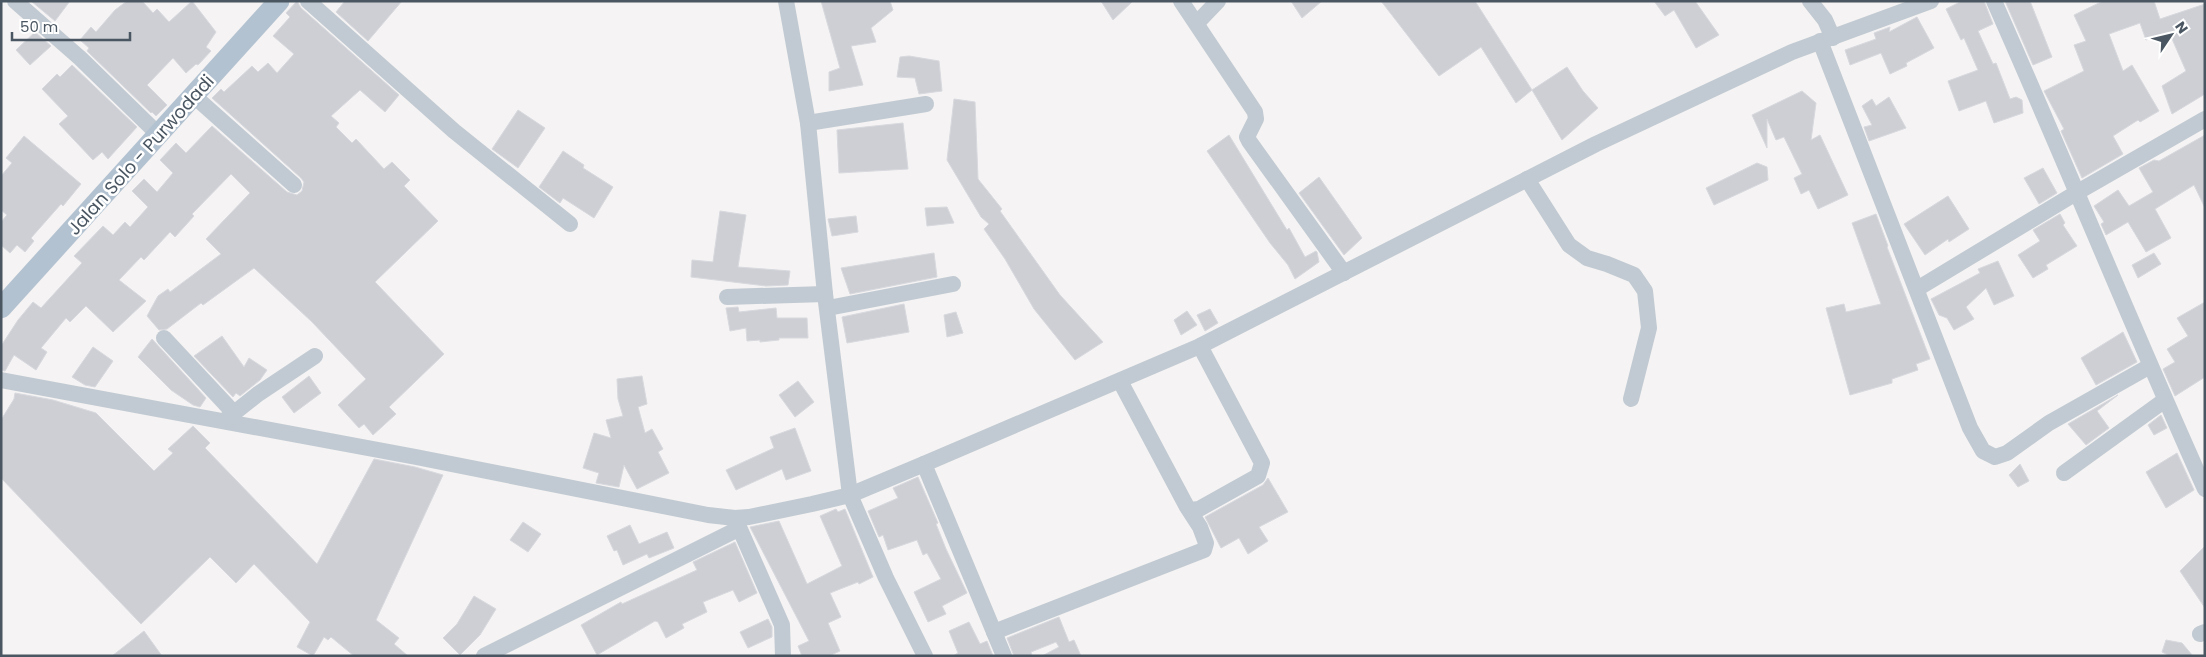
<svg xmlns="http://www.w3.org/2000/svg" width="2206" height="657" font-family="Poppins,sans-serif">
	<style>
		.building { fill: #cdcfd5; stroke: #d7d9de }
		.lines { fill: none; stroke-linecap: round; stroke-linejoin: round }
		.minor { stroke: #c1cad2; stroke-width: 16 }
		.major { stroke: #b3c2d1; stroke-width: 21 }
		.labels { text-anchor: middle; stroke-width: 5; stroke-linejoin: round; paint-order: stroke }
		.street-label { font-size: 18px; fill: #4a5661; stroke: #fff }
	</style>
	<rect width="100%" height="100%" fill="#f5f3f3"/>
	<g class="building">
		<polygon points="31,1 70,1 55,21"/>
		<polygon points="127,1 142,1 153,13 157,9 169,22 192,1 216,32 206,47 211,51 198,65 196,64 186,73 173,58 147,85 167,105 156,116 152,112 151,113 87,51 89,48 80,40 91,27 96,32 115,10"/>
		<polygon points="297,1 301,8 399,95 385,112 360,90 331,116 339,123 336,127 352,143 356,139 384,169 392,162 410,180 404,186 438,221 375,282 444,354 389,407 396,414 373,435 364,424 359,428 338,405 366,379 312,322 254,268 203,305 201,303 167,329 159,330 147,316 158,296 168,289 170,292 221,254 206,239 250,193 231,174 192,214 194,216 175,237 170,232 144,260 141,257 119,280 146,301 113,332 86,306 70,322 66,318 41,348 47,352 36,370 14,355 5,371 1,370 1,346 18,320 33,302 41,308 82,263 74,256 103,226 113,235 125,222 130,227 148,207 132,191 144,179 157,192 173,173 160,160 176,143 186,153 212,126 287,192 297,195 302,191 304,182 301,178 212,98 221,89 224,92 252,66 258,72 268,63 277,73 294,54 273,36 290,17 286,13"/>
		<polygon points="345,1 402,1 368,41 336,12"/>
		<polygon points="821,1 890,1 893,10 871,28 876,42 851,46 863,85 829,91 829,72 840,68"/>
		<polygon points="1101,1 1133,1 1113,20"/>
		<polygon points="1291,1 1322,1 1302,18"/>
		<polygon points="1381,1 1475,1 1532,90 1516,103 1481,47 1439,76"/>
		<polygon points="1654,1 1695,1 1719,35 1696,48 1674,10 1665,16"/>
		<polygon points="1962,1 1984,1 1993,24 1978,31 1993,64 1996,63 2010,99 2016,97 2022,100 2023,113 1994,123 1986,101 1959,111 1948,81 1978,70 1964,38 1961,40 1946,9"/>
		<polygon points="2005,1 2030,1 2052,57 2033,65"/>
		<polygon points="2103,1 2154,1 2160,19 2205,4 2205,94 2172,114 2162,86 2186,71 2169,32 2146,40 2140,23 2109,34 2123,71 2132,65 2159,111 2140,122 2138,120 2113,136 2123,154 2082,178 2061,131 2064,129 2044,91 2084,71 2074,45 2086,41 2074,15"/>
		<polygon points="1917,17 1934,48 1906,63 1907,66 1890,74 1881,53 1850,65 1845,50 1876,39 1874,33 1890,27 1889,32"/>
		<polygon points="35,32 51,46 30,65 16,50"/>
		<polygon points="909,56 939,61 942,91 919,94 915,78 897,77 900,57"/>
		<polygon points="72,65 137,127 108,159 102,152 93,160 59,124 68,116 42,89 57,74 60,77"/>
		<polygon points="1567,67 1583,91 1598,108 1562,140 1532,90"/>
		<polygon points="1802,91 1816,103 1811,140 1820,135 1848,195 1818,209 1809,190 1801,194 1794,178 1802,174 1784,137 1776,140 1767,119 1767,148 1752,115"/>
		<polygon points="1889,97 1906,128 1869,141 1864,127 1872,125 1862,106 1872,99 1876,106"/>
		<polygon points="954,99 975,102 978,179 1002,209 1000,211 1060,295 1103,342 1075,360 1034,309 1005,259 984,229 989,224 981,217 947,160"/>
		<polygon points="518,110 545,128 518,168 492,149"/>
		<polygon points="903,123 908,169 839,173 837,130"/>
		<polygon points="1229,135 1287,230 1289,228 1305,257 1316,251 1317,252 1319,262 1295,279 1288,265 1270,243 1207,151"/>
		<polygon points="2205,135 2205,208 2194,185 2155,209 2171,238 2146,252 2128,222 2106,235 2101,224 2104,222 2094,206 2118,190 2129,206 2153,192 2139,168 2154,160 2159,161"/>
		<polygon points="24,136 81,184 63,206 61,204 31,238 34,241 25,252 17,245 10,253 1,245 1,222 7,215 1,210 1,176 12,163 6,158"/>
		<polygon points="563,151 584,165 583,168 613,187 594,218 563,198 560,203 539,187"/>
		<polygon points="1757,163 1767,167 1768,180 1714,205 1706,188"/>
		<polygon points="2043,168 2057,193 2039,204 2024,178"/>
		<polygon points="1319,177 1362,238 1344,255 1299,193"/>
		<polygon points="1948,196 1969,229 1949,242 1948,239 1925,255 1904,224"/>
		<polygon points="947,207 954,223 927,226 925,208"/>
		<polygon points="720,211 746,215 738,267 790,271 788,285 766,286 691,277 692,260 713,262"/>
		<polygon points="1876,214 1888,246 1887,247 1930,359 1916,364 1918,370 1892,379 1892,383 1850,395 1826,308 1844,304 1846,312 1881,304 1852,223"/>
		<polygon points="2060,214 2065,223 2063,225 2077,246 2046,265 2048,269 2033,278 2018,255 2040,241 2033,230"/>
		<polygon points="856,216 858,232 832,236 828,219"/>
		<polygon points="934,253 937,277 850,294 841,268"/>
		<polygon points="2154,253 2161,264 2138,278 2132,265"/>
		<polygon points="1998,261 2014,296 1994,305 1986,288 1966,307 1974,319 1954,330 1947,318 1939,315 1931,299 1980,273 1978,269"/>
		<polygon points="2205,302 2205,377 2175,396 2163,369 2175,362 2167,349 2188,336 2177,318"/>
		<polygon points="904,304 909,332 847,343 842,317"/>
		<polygon points="738,307 739,312 776,308 777,318 807,318 808,338 779,338 779,340 760,342 760,340 747,341 746,328 730,331 726,308"/>
		<polygon points="1210,309 1218,323 1205,331 1197,315"/>
		<polygon points="1187,311 1197,325 1181,335 1174,320"/>
		<polygon points="956,312 963,333 947,337 944,315"/>
		<polygon points="2123,332 2137,362 2096,385 2081,358"/>
		<polygon points="222,336 244,367 249,358 267,370 260,380 240,396 236,393 233,397 194,356"/>
		<polygon points="152,339 206,398 200,407 193,405 171,390 138,357"/>
		<polygon points="93,347 113,361 95,387 85,385 72,377"/>
		<polygon points="309,376 321,393 294,413 282,397"/>
		<polygon points="642,376 647,404 638,407 645,433 652,429 663,449 658,452 669,473 637,489 624,465 619,487 596,483 599,473 583,468 594,433 611,438 606,420 623,416 618,399 617,379"/>
		<polygon points="798,381 814,402 795,417 779,395"/>
		<polygon points="15,393 53,400 96,413 154,471 173,453 168,449 193,426 210,443 205,448 317,564 374,459 415,467 443,475 376,620 399,638 394,644 408,656 354,656 331,637 328,640 324,637 313,656 297,647 310,622 254,564 236,583 210,557 141,624 1,478 1,420 14,399"/>
		<polygon points="2118,395 2097,411 2109,428 2086,445 2068,424"/>
		<polygon points="2161,415 2167,428 2154,435 2148,425"/>
		<polygon points="795,428 811,471 786,480 782,469 736,490 726,470 774,448 770,437"/>
		<polygon points="2177,453 2194,490 2166,508 2146,472"/>
		<polygon points="2020,464 2029,481 2018,487 2009,475"/>
		<polygon points="918,477 938,523 936,524 946,549 967,593 942,606 946,614 928,622 914,592 941,579 927,553 923,555 917,540 888,550 883,535 879,537 868,511 898,498 893,488"/>
		<polygon points="1268,478 1288,512 1259,527 1268,541 1248,554 1239,538 1221,548 1205,517 1263,485"/>
		<polygon points="836,509 838,512 845,509 873,577 859,584 858,582 830,593 841,617 828,623 840,651 829,656 802,656 798,646 809,641 750,527 779,521 807,584 842,566 820,516"/>
		<polygon points="523,522 541,534 528,552 510,540"/>
		<polygon points="630,525 639,544 667,532 674,548 649,558 647,554 623,565 617,550 614,551 607,536"/>
		<polygon points="735,542 757,593 739,602 733,590 703,602 707,612 682,624 684,628 666,638 658,622 655,621 597,655 581,625 621,602 622,604 697,570 693,562"/>
		<polygon points="2205,546 2205,608 2180,571"/>
		<polygon points="474,596 496,609 480,635 460,655 443,638 457,624"/>
		<polygon points="1059,617 1069,642 1074,640 1081,656 1042,656 1059,647 1056,642 1031,652 1032,656 1014,656 1007,638"/>
		<polygon points="768,619 772,627 772,637 748,648 740,632"/>
		<polygon points="969,622 980,644 987,641 993,656 953,656 958,653 949,631"/>
		<polygon points="144,631 162,656 112,656"/>
		<polygon points="2166,640 2182,643 2193,656 2170,656 2162,652"/>
	</g>
	<g class="lines">
		<g class="minor">
			<polyline points="15,1 80,58 159,135"/>
			<polyline points="308,1 454,131 570,224"/>
			<polyline points="786,1 808,123 825,294 850,495 886,578 925,656"/>
			<polyline points="1181,1 1255,112 1256,119 1247,137 1249,141 1344,273"/>
			<polyline points="1810,1 1825,20 1833,38"/>
			<path d="M1994 1C2066 163 2132 327 2205 489"/>
			<polyline points="1197,23 1218,1"/>
			<polyline points="1820,41 1970,428 1983,451 1995,457 2007,453 2049,423 2150,366"/>
			<polyline points="194,96 294,185"/>
			<polyline points="808,123 926,104"/>
			<polyline points="1527,179 1569,245 1587,258 1607,264 1634,275 1645,291 1649,328 1631,399"/>
			<polyline points="1917,289 2076,193 2205,119"/>
			<polyline points="727,297 825,294"/>
			<polyline points="828,308 953,284"/>
			<polyline points="164,338 234,413"/>
			<polyline points="1,380 416,457 708,515 735,518 749,517 812,504 850,495 924,464 1200,346 1596,144 1792,52 1931,1"/>
			<polyline points="224,421 258,394 315,356"/>
			<polyline points="924,464 1004,656"/>
			<polyline points="2064,473 2165,400"/>
			<polyline points="1190,510 1199,509 1258,476 1262,463 1200,346"/>
			<polyline points="735,518 782,625 783,656"/>
			<polyline points="994,632 1204,550 1206,543 1200,527 1187,507 1120,381"/>
			<polyline points="2200,634 2205,632"/>
			<polyline points="484,656 738,529"/>
		</g>
		<polyline class="major" points="1,308 279,1"/>
	</g>
	<g class="labels">
		<g class="street-label">
			<text transform="translate(141 155) rotate(-48)" y="6">Jalan Solo - Purwodadi</text>
		</g>
	</g>
	<rect width="2206" height="657" fill="none" stroke="#4a5661" stroke-width="5"/>
	<g transform="translate(2171 35) rotate(55)" stroke="#ffffff" stroke-width="4" paint-order="stroke">
	<path d="M0-4L9 19L0 12L-9 19Z" fill="#4a5661"/>
	<text y="-8" font-size="14" font-weight="bold" text-anchor="middle" fill="#4a5661">N</text>
	</g>
	<path d="M12 32v8h118v-8" fill="none" stroke="#4a5661" stroke-width="2.5"/>
	<text x="20" y="32" font-size="15" fill="#4a5661" stroke="#ffffff" stroke-width="4" paint-order="stroke">50 m</text>
</svg>
